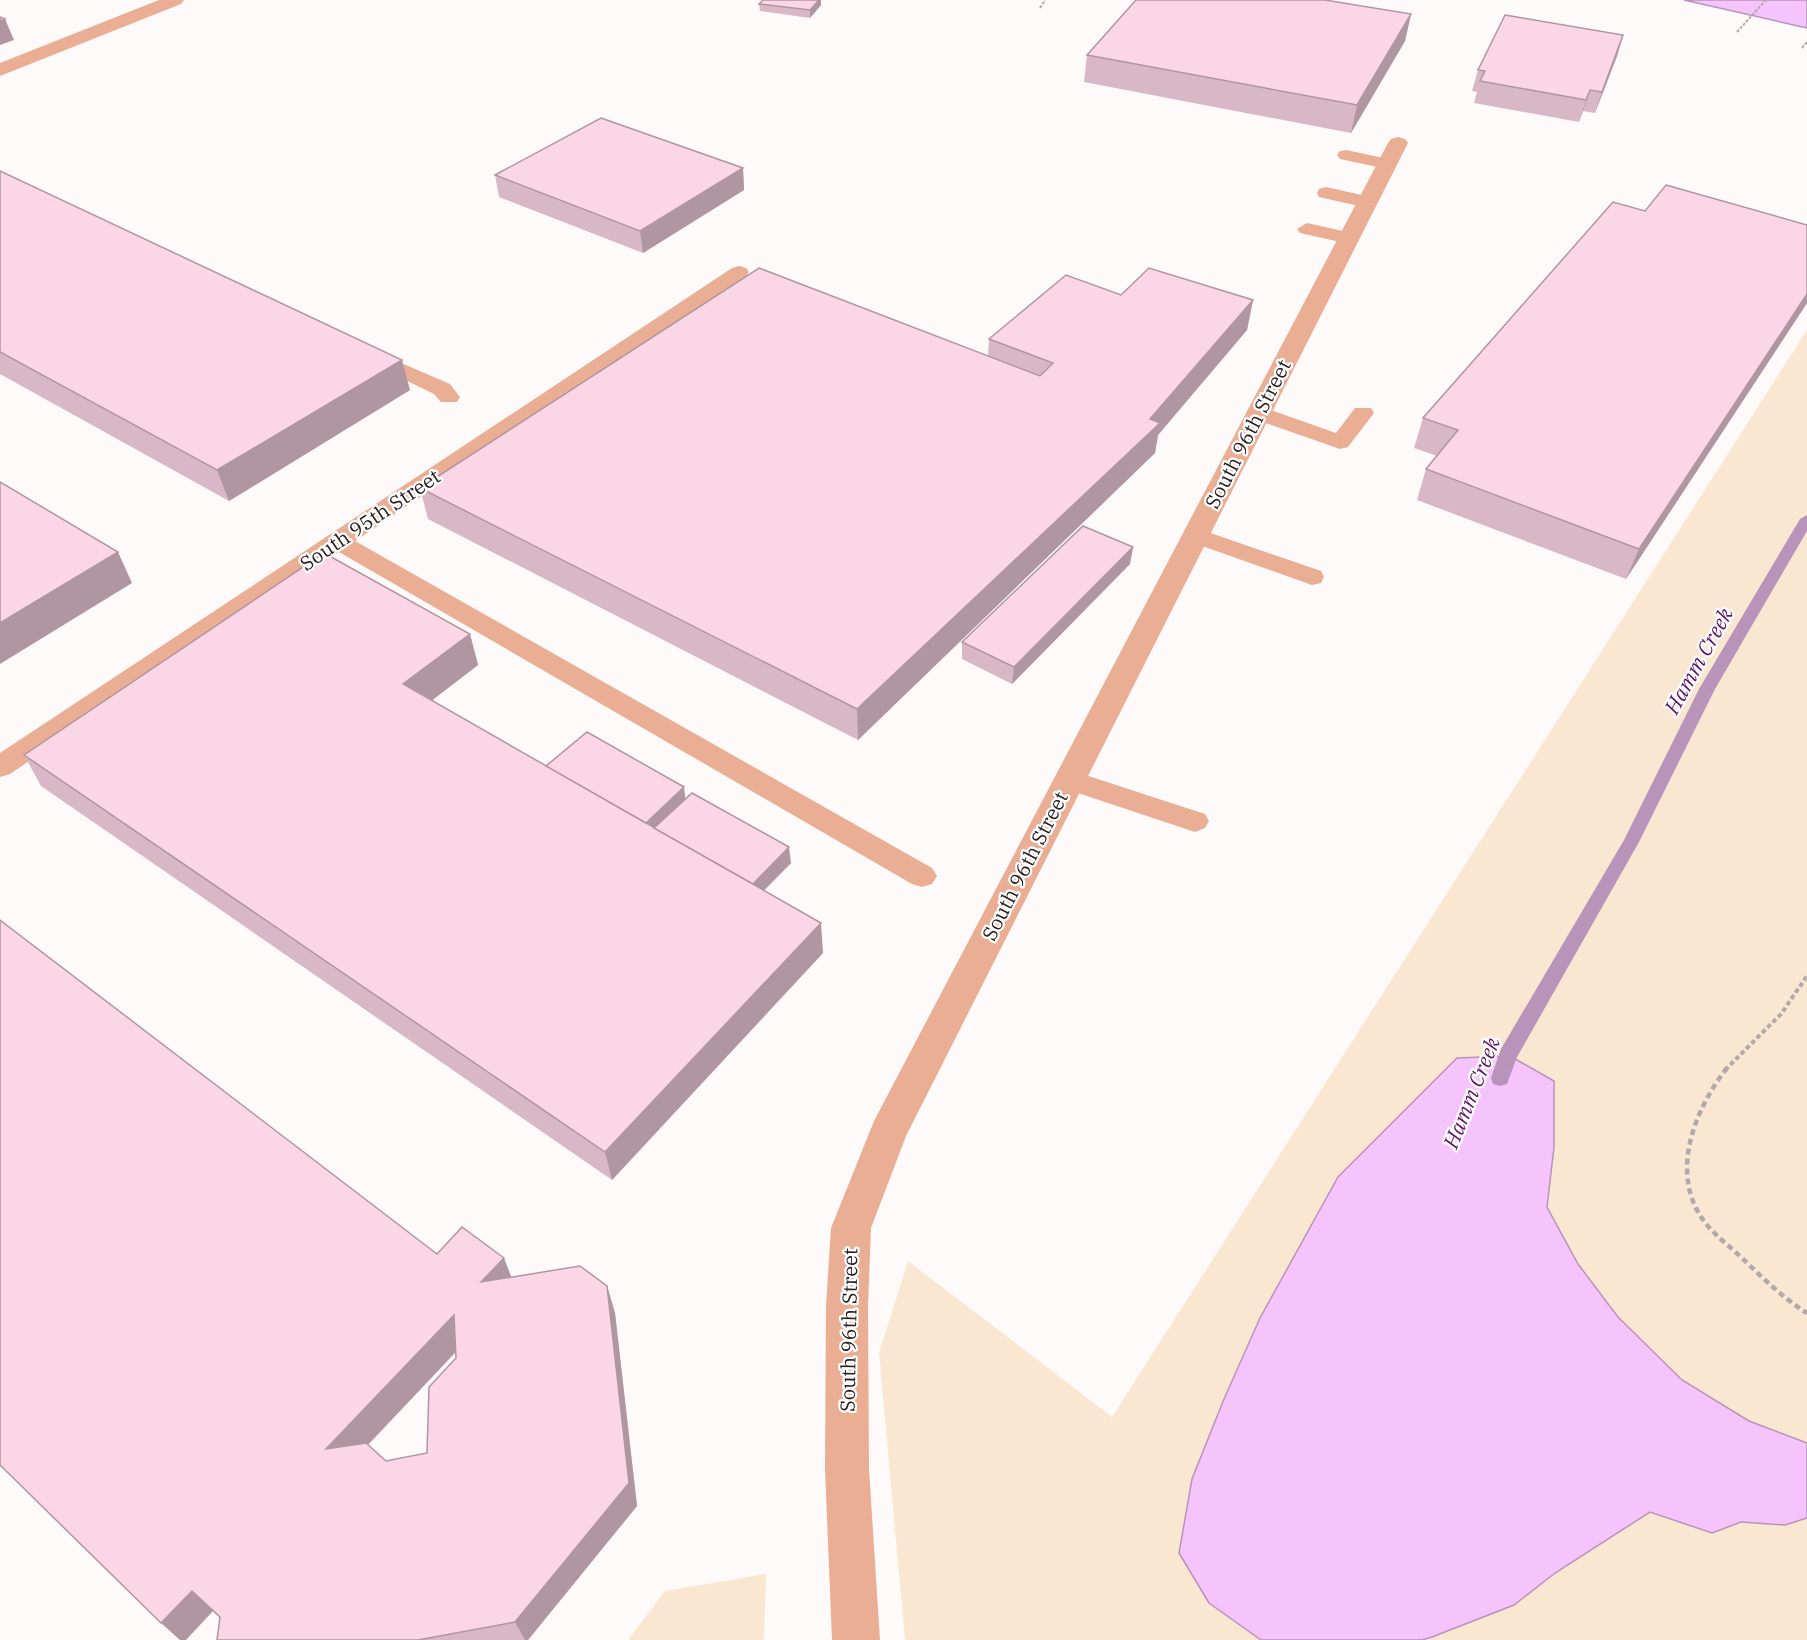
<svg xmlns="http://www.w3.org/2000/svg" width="1807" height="1640" font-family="'IBM Plex Serif',serif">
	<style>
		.green { fill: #fae7d1 }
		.water { fill: #f6c4fc; stroke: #b893ba; stroke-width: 1.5 }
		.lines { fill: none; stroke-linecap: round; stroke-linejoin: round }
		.stream { fill: #b893ba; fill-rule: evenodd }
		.path-far2 { stroke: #b1aaaa; stroke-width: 2; stroke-dasharray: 3 1.5; stroke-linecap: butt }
		.path-far1 { stroke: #b1aaaa; stroke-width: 4; stroke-dasharray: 4.5 3; stroke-linecap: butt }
		.path { stroke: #b1aaaa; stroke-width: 4.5; stroke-dasharray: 6 4; stroke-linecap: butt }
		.service { fill: #eaae94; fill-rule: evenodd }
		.minor { fill: #eaae94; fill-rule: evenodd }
		.wall { fill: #d8b8c6; fill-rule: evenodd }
		.shaded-wall { fill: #b096a1 }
		.building { fill: #fbd6e6; stroke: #b096a1; stroke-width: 1.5; fill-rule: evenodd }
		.labels { text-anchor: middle; stroke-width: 4.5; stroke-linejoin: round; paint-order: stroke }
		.street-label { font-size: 20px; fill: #282020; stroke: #fff }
		.water-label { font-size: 21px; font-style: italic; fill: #601669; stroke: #fff }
	</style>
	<rect width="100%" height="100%" fill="#fffafa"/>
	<g class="green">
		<polygon points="1807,330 1807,1640 905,1640 879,1353 908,1261 1112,1417"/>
		<polygon points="766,1574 764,1640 628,1640 665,1591"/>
	</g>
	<g class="water">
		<polygon points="1684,0 1807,0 1807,28"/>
		<polygon points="1510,1056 1554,1081 1554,1147 1547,1207 1578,1264 1618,1317 1682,1380 1749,1421 1807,1443 1807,1518 1785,1525 1741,1522 1712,1533 1650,1512 1555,1573 1514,1605 1432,1637 1422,1640 1261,1640 1209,1603 1179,1553 1192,1479 1224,1399 1260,1318 1338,1177 1457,1058"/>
	</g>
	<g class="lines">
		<polygon class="stream" points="1807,515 1807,531 1715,689 1639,842 1517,1057 1507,1084 1500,1086 1493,1084 1491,1078 1501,1049 1624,840 1699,689 1800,519"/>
		<g class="path-far2">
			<polyline points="1040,8 1045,0"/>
			<polyline points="1737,32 1766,0"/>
			<polyline points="1802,48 1807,42"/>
		</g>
		<polyline class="path-far1" points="1725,1070 1781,1014 1807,976"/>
		<path class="path" d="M1727 1068C1694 1110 1669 1174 1704 1221 1715 1236 1731 1247 1744 1260 1764 1279 1783 1298 1807 1313"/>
		<g class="service">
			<polygon points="1346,150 1393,160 1396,164 1387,169 1340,159 1337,155 1340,151"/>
			<polygon points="1326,187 1375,198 1377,202 1368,208 1319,197 1317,193 1319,189"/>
			<polygon points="1307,223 1356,234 1359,238 1349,244 1300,233 1297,229"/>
			<polygon points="739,266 746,268 749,272 746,276 355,541 932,868 937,876 932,884 922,887 912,884 339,552 10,774 0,777 0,753 732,268"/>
			<polygon points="371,350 450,384 460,397 457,402 441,402 434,394 364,360 360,356 364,352"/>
			<polygon points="1259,406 1336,433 1355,408 1371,408 1374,413 1348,447 1340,449 1251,418 1248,413 1251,408"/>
			<polygon points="1196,528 1321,571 1324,577 1321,583 1312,585 1188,541 1184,536 1188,531"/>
			<polygon points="1070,770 1205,814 1209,821 1205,828 1195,832 1060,787 1056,780 1060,773"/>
		</g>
		<g class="minor">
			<polygon points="159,0 184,0 181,4 0,76 0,63"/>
			<polygon points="1398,137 1405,139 1408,143 906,1136 871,1228 868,1306 869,1469 880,1640 832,1640 825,1469 826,1306 831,1228 874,1121 1388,143 1391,139"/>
		</g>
	</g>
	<g class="wall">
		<polygon points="759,4 821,5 810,18 760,11"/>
		<polygon points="1411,14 1405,41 1351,133 1084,82 1087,55"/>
		<polygon points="1623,35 1617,56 1595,113 1583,111 1579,122 1474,103 1477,92 1472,91 1478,70"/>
		<polygon points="743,168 744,190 643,253 499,197 495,175"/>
		<polygon points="0,171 410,390 229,501 0,374"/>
		<polygon points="1645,211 1807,225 1807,303 1626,579 1417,500 1426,469 1437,456 1414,448 1423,418"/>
		<polygon points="1121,295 1253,300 1247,330 1158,435 1155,453 858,740 428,519 420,488 988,356 989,339"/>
		<polygon points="1133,547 1130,564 1012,684 962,659 962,642"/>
		<polygon points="470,634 478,665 432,700 546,766 686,799 791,863 764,891 823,953 612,1180 41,786 24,755"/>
		<path d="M437 1254 511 1277 607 1286 615 1313 637 1506 528 1640H217L220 1618 213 1611 0 1465ZM456 1352V1358L427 1453 386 1461 368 1445Z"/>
	</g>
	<g class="shaded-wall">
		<polygon points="819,0 821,0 821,5 810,18 810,10"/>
		<polygon points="1411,14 1405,41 1351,133 1357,105"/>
		<polygon points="5,19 14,40 0,45 0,21"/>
		<polygon points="1623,35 1617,56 1595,113 1602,92"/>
		<polygon points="1590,90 1583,111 1579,122 1586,100"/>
		<polygon points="743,168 744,190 643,253 640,231"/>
		<polygon points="1807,294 1807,303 1626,579 1639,549"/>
		<polygon points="1253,300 1247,330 1158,435 1155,453 858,740 857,709 1150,419"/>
		<polygon points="402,360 410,390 229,501 217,470"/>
		<polygon points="1133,547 1130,564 1012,684 1014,667"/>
		<polygon points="118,552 132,583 0,664 0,623"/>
		<polygon points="470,634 478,665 413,715 403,684"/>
		<polygon points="684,787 686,804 650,831 642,826"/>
		<polygon points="789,847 791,863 750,904 749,888"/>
		<polygon points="821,923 823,953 612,1180 605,1152"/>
		<polygon points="504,1258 514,1284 481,1282"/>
		<polygon points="607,1286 615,1313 637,1506 528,1640 525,1640 515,1622"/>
		<polygon points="454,1315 466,1341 342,1472 326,1449"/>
		<polygon points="192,1591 213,1611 186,1640 180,1640 161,1623"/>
	</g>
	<g class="building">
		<polygon points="763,0 819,0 810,10 759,4"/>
		<polygon points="1136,0 1325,0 1411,14 1357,105 1087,55"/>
		<polygon points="1505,15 1623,35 1602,92 1590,90 1586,100 1480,81 1485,71 1478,70"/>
		<polygon points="0,17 5,19 0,21"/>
		<polygon points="601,118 743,168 640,231 495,175"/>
		<polygon points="0,171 402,360 217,470 0,352"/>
		<polygon points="1666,185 1807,225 1807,294 1639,549 1426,469 1458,430 1423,418 1613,202 1645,211"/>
		<polygon points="759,268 1040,376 1053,363 989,339 1066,275 1121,295 1149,268 1253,300 1150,419 1160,423 857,709 420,488"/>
		<polygon points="0,482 118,552 0,623"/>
		<polygon points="1083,526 1133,547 1014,667 962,642"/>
		<polygon points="324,553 470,634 403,684 821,923 605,1152 24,755"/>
		<polygon points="587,732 684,787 646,823 546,766"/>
		<polygon points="692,793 789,847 753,884 654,828"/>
		<path d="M0 920 437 1254 462 1227 504 1258 481 1282 580 1266 607 1286 629 1483 515 1622 418 1640H217L220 1617 192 1591 161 1623 0 1465ZM454 1315 456 1358 429 1387 427 1453 386 1461 366 1443 326 1449Z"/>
	</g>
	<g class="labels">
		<g class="street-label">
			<text transform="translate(1248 434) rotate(-63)" y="7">South 96th Street</text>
			<text transform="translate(370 520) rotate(-34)" y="7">South 95th Street</text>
			<text transform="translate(1025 866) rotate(-63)" y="7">South 96th Street</text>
			<text transform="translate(849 1330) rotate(-89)" y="7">South 96th Street</text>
		</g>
		<g class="water-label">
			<text transform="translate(1699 661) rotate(-61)" y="7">Hamm Creek</text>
			<text transform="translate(1472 1093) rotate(-68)" y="7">Hamm Creek</text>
		</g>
	</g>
</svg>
